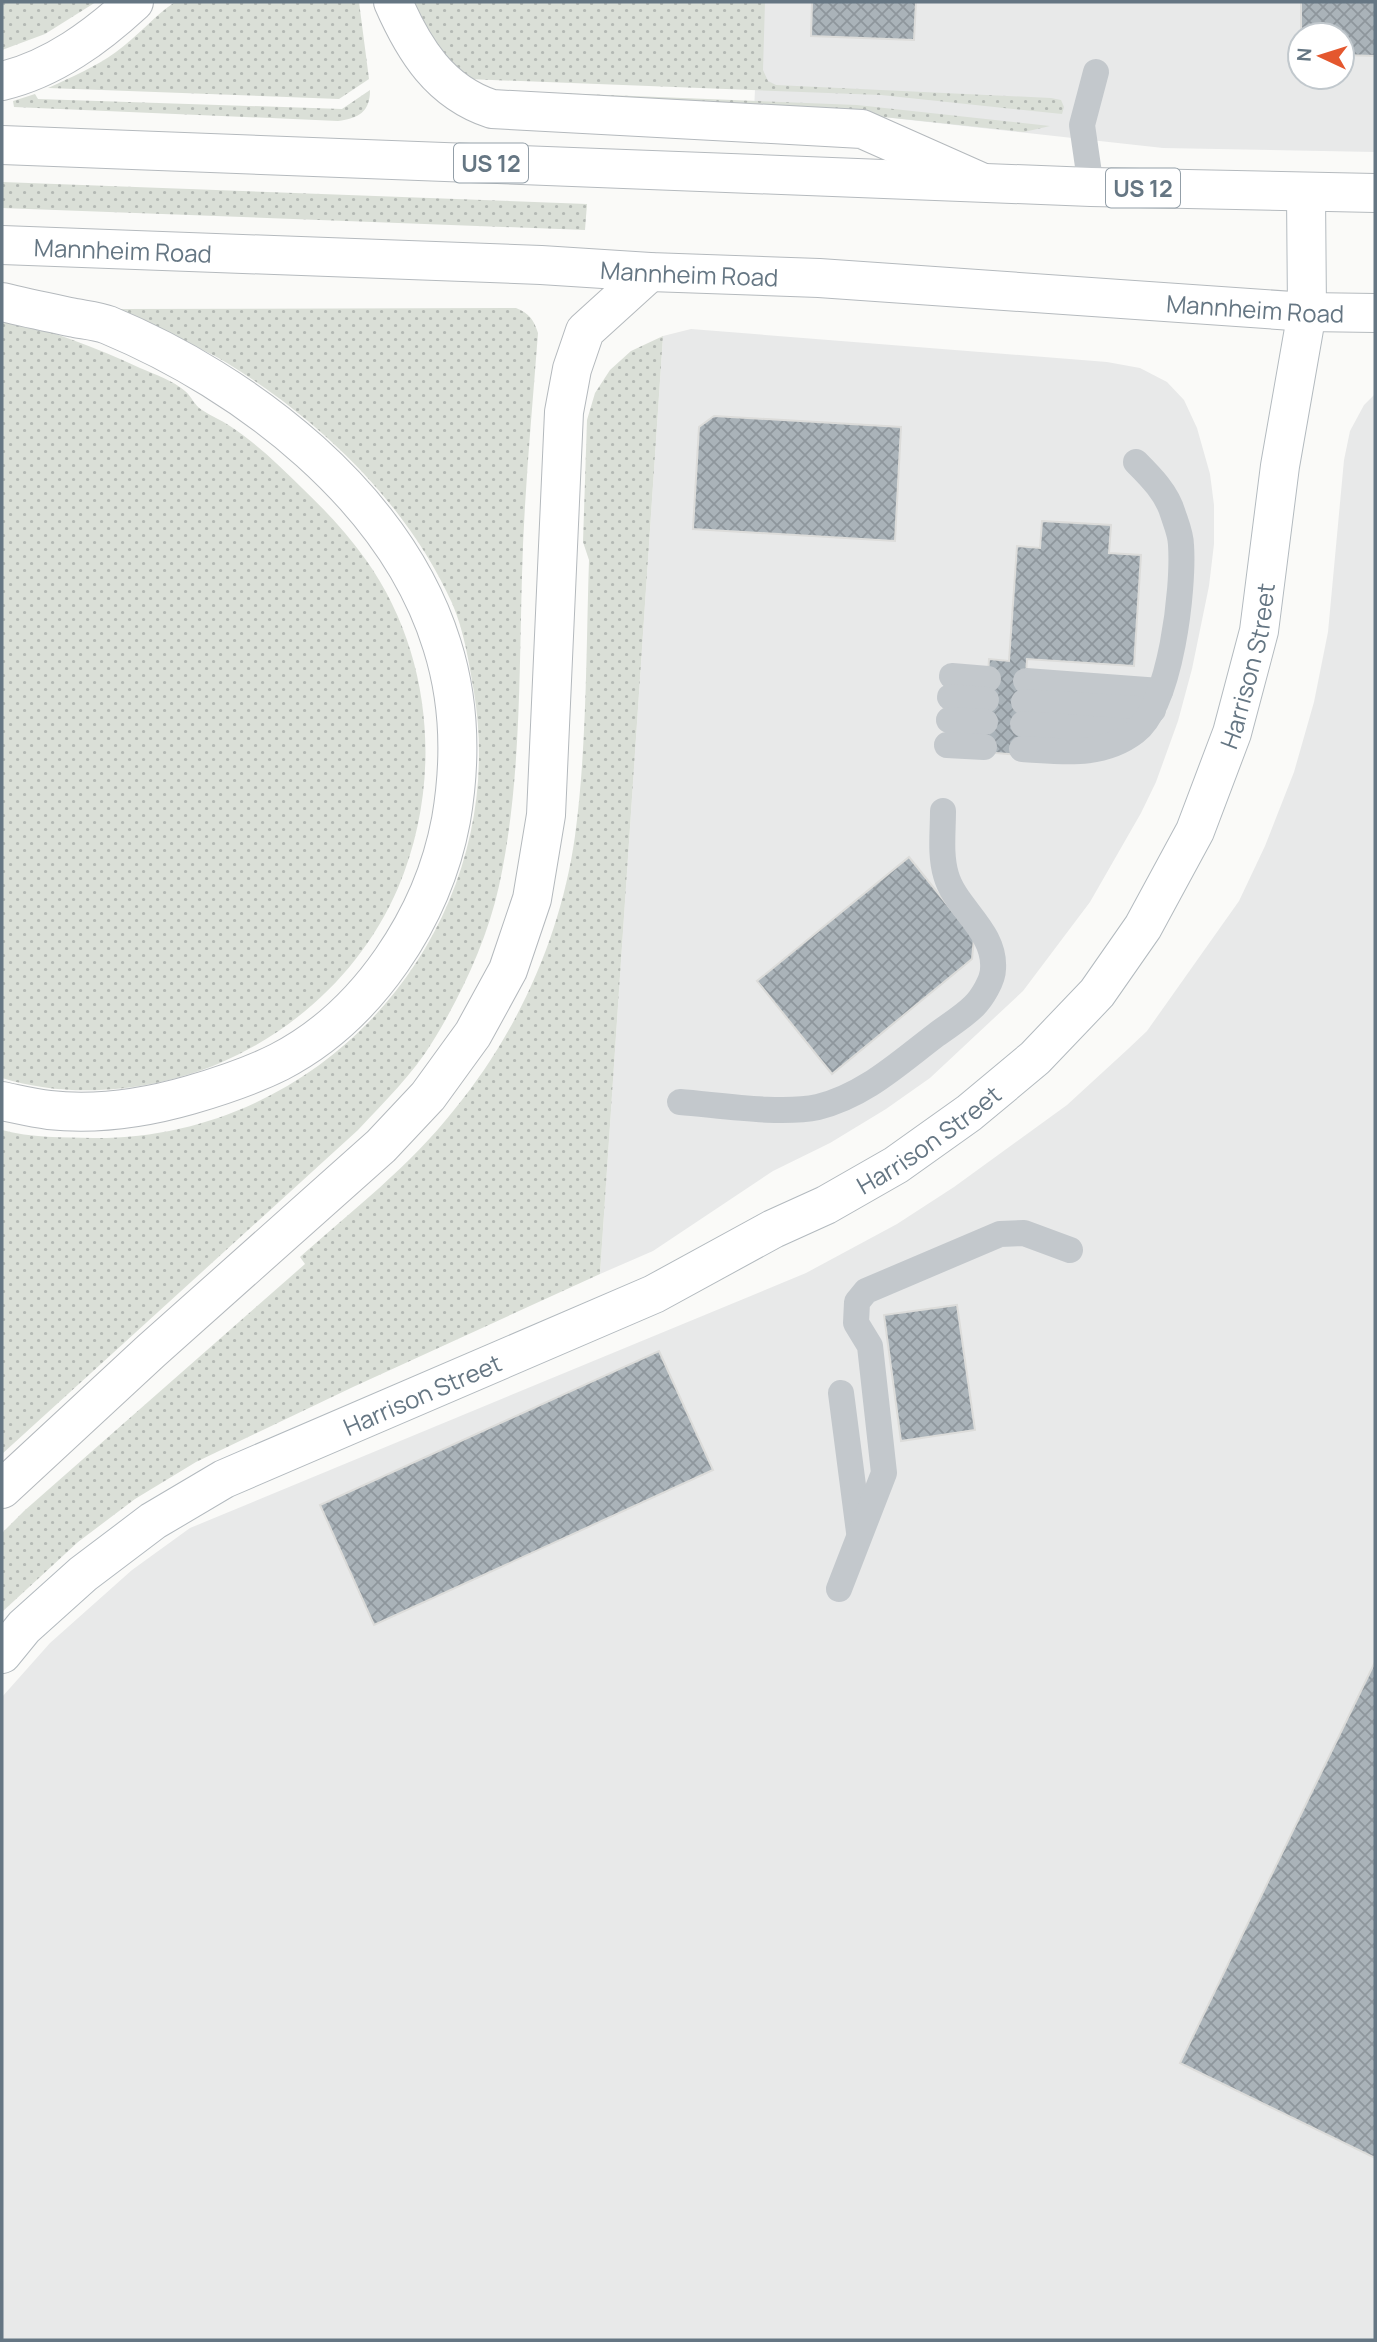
<svg xmlns="http://www.w3.org/2000/svg" width="1377" height="2342" font-family="Manrope,sans-serif">
<defs>
<pattern id="grass-dots" width="8" height="8" patternUnits="userSpaceOnUse" patternTransform="scale(1.75)"><rect width="8" height="8" fill="#dadfd7"/><path d="M2 2h.1M6 6h.1" fill="none" stroke="#b4b9b4" stroke-width="1.8" stroke-linecap="round"/></pattern>
<pattern id="building-cross-hatch" width="8" height="8" patternUnits="userSpaceOnUse" patternTransform="scale(1.75)"><rect width="8" height="8" fill="#aab3b9"/><path d="M0 0l8 8M0 8l8-8" fill="none" stroke="#8e969c"/></pattern>
</defs>
<rect width="100%" height="100%" fill="#fafaf8"/>
<g fill="#e8e9e9" fill-rule="evenodd">
<path d="M759,2H1375V152L1163,148L865,115L754,111ZM1300,35H1342V77H1300Z"/>
<polygon points="691,329 1107,362 1140,368 1167,382 1184,400 1197,428 1210,474 1214,505 1214,544 1209,586 1192,669 1178,721 1156,782 1141,813 1090,902 1023,991 930,1078 886,1109 830,1143 773,1171 653,1251 600,1274 663,336"/>
<polygon points="1375,394 1375,2340 2,2340 2,1697 50,1643 132,1570 190,1528 806,1273 897,1224 954,1187 1067,1105 1128,1049 1147,1031 1239,901 1265,846 1294,772 1314,702 1328,632 1344,460 1350,431 1364,405"/>
</g>
<g fill="url(#grass-dots)">
<polygon points="2,2 96,2 45,34 2,50"/>
<path d="M175,2H359L369,79L339,99L48,88C72,77 95,67 116,52C137,37 154,16 175,2Z"/>
<polygon points="414,2 765,2 763,70 768,81 776,85 1051,98 1061,100 1064,107 1062,114 881,95 468,79 437,47"/>
<path d="M370,90C370,112 359,118 338,121L14,107L13,101L35,94L38,99L342,109Z"/>
<polygon points="481,90 857,105 1050,126 1024,132 865,115"/>
<polygon points="2,182 587,204 585,230 2,208"/>
<path d="M516,308C529,313 534,320 538,333C532,413 524,494 522,575C519,678 521,785 499,886C487,940 462,994 433,1041C413,1074 384,1102 358,1130L2,1454V1130C30,1138 63,1137 93,1138C329,1140 512,924 474,692C469,663 464,630 452,603C406,502 320,420 227,363C196,344 153,329 119,314L120,309Z"/>
<path d="M2,319C50,330 95,347 140,368C154,374 174,381 185,391C192,397 194,405 202,410C211,416 221,420 230,426C256,443 280,466 302,488C325,510 347,533 366,560C433,654 443,782 398,888C364,967 299,1029 220,1063C153,1091 73,1100 2,1078Z"/>
<path d="M663,336L600,1274L353,1387L196,1462L135,1499L78,1542L2,1612V1533L24,1511L305,1264L300,1257C353,1210 410,1166 454,1110C518,1032 561,936 575,836C587,747 586,651 589,560L583,542L587,420L595,393L610,370L631,351Z"/>
</g>
<g fill="url(#building-cross-hatch)" stroke="#dcdcda" stroke-width="2">
<polygon points="812,2 916,2 914,40 811,36"/>
<polygon points="1301,2 1375,2 1375,56 1342,55 1342,35 1301,35"/>
<polygon points="714,416 901,427 895,541 693,529 699,427"/>
<polygon points="1042,521 1111,525 1109,553 1141,555 1134,666 1027,659 1021,755 983,752 989,659 1009,661 1017,546 1040,548"/>
<polygon points="909,857 974,938 972,959 832,1074 757,981"/>
<polygon points="957,1305 975,1430 901,1441 884,1315"/>
<polygon points="659,1351 713,1470 374,1625 320,1505"/>
<polygon points="1375,1662 1375,2158 1180,2063"/>
</g>
<g fill="none" stroke-linecap="round" stroke-linejoin="round">
<g stroke="#b3babf" stroke-width="40">
<g id="secondary">
<path id="s1" d="M2,1654L24,1627L83,1574L153,1521L224,1479L654,1294L773,1229L826,1205L896,1165L969,1113L1035,1058L1097,993L1143,927L1195,831L1232,733L1259,631L1280,466L1307,312L1306,193"/>
</g>
</g>
<g stroke="#b5babe" stroke-width="40">
<g id="primary">
<polyline points="2,145 1091,187 1375,193"/>
<path id="s2" d="M2,245L541,265L650,272L819,278L1307,312L1375,313"/>
</g>
</g>
<g stroke="#b4b9bd" stroke-width="40">
<g id="highway">
<path d="M393,2C414,50 440,92 492,109L862,129L979,181"/>
<path d="M2,81C53,69 97,36 134,2"/>
<path d="M2,302C26,308 51,313 75,318C86,320 98,321 108,325C247,383 396,497 442,645C460,702 461,762 451,820C433,917 368,1016 279,1062C251,1076 221,1086 190,1095C145,1108 95,1115 49,1110C33,1108 17,1104 2,1101"/>
<polyline points="2,1489 151,1351 381,1146 428,1096 473,1034 508,970 532,899 546,815 564,412 572,369 585,331 650,272"/>
</g>
</g>
<g stroke="#c3c8cc" stroke-width="26">
<polyline points="1091,187 1082,125 1096,72"/>
<polyline points="952,676 988,679"/>
<polyline points="1026,681 1160,691"/>
<polyline points="950,697 986,700"/>
<polyline points="1024,702 1153,710"/>
<polyline points="949,720 985,722"/>
<polyline points="1023,724 1134,732"/>
<polyline points="947,745 984,747"/>
<path d="M1022,749C1061,751 1101,758 1135,732C1171,705 1184,588 1181,545C1181,535 1176,523 1173,514C1167,493 1151,477 1136,462"/>
<path d="M680,1102C719,1105 781,1115 818,1107C864,1096 899,1063 936,1035C948,1026 963,1017 974,1006C982,998 993,980 993,969C996,931 955,908 946,875C940,855 943,832 943,811"/>
<polyline points="841,1393 859,1532"/>
<polyline points="839,1589 884,1473 870,1346 856,1323 857,1302 866,1291 1000,1234 1024,1233 1070,1250"/>
</g>
<use href="#secondary" stroke="#fff" stroke-width="38"/>
<use href="#primary" stroke="#fff" stroke-width="38"/>
<use href="#highway" stroke="#fff" stroke-width="38"/>
</g>
<g text-anchor="middle" dominant-baseline="central" stroke-width="7" stroke-linejoin="round" paint-order="stroke">
<g fill="#fff" stroke="#939fa8" stroke-width="2">
<rect x="454" y="143.5" width="74" height="39" rx="5"/>
<rect x="1106" y="168.5" width="74" height="39" rx="5"/>
</g>
<g font-size="23" font-weight="bold" fill="#657683">
<text x="491" y="163">US 12</text>
<text x="1143" y="188">US 12</text>
</g>
<g font-size="24" fill="#657683" stroke="#fff">
<text stroke="none"><textPath href="#s2" startOffset="121">Mannheim Road</textPath></text>
<text stroke="none"><textPath href="#s2" startOffset="688">Mannheim Road</textPath></text>
<text stroke="none"><textPath href="#s2" startOffset="1255">Mannheim Road</textPath></text>
<text stroke="none"><textPath href="#s1" startOffset="1656">Harrison Street</textPath></text>
<text stroke="none"><textPath href="#s1" startOffset="1068">Harrison Street</textPath></text>
<text stroke="none"><textPath href="#s1" startOffset="500">Harrison Street</textPath></text>
</g>
</g>
<rect width="1377" height="2342" fill="none" stroke="#657683" stroke-width="7"/>
<g transform="translate(1321 56) rotate(274)"><circle r="33" fill="#ffffff" stroke="#c1c8cd" stroke-width="2"/>
<path d="M0-5L12 26L0 18L-12 26Z" fill="#e4572e"/>
<text y="-10" font-size="19" font-weight="bold" text-anchor="middle" fill="#657683">N</text>
</g>
</svg>
